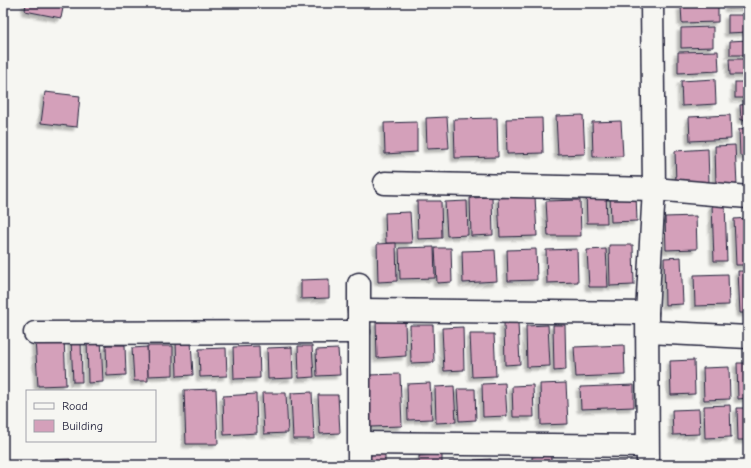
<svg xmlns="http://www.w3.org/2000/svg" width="751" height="468" font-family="'Comic Neue',sans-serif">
<defs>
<filter id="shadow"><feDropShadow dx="-3.5" dy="3.5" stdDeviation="1" flood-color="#0004"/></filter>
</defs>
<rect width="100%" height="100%" fill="#f6f6f2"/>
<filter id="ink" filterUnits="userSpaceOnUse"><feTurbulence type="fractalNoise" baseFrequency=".025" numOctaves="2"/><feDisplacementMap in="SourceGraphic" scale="8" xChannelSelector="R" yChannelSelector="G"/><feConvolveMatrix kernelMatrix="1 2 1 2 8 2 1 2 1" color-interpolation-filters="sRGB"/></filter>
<g filter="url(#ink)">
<g fill="#d4a0ba" stroke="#22223b" filter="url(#shadow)">
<polygon points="26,3 64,3 61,18 25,11"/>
<polygon points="728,3 748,3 748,7 728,8"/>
<polygon points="718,5 718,22 682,23 681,7"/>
<polygon points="728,15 748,15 748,32 728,33"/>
<polygon points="713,27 713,47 681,48 681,28"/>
<polygon points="748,40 748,55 730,55 730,41"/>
<polygon points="718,51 719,71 678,73 678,52"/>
<polygon points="729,59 748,59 748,75 730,75"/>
<polygon points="715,79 716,104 682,106 681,81"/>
<rect x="735" y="82" width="13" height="16"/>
<polygon points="45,92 80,96 77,127 41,123"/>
<polygon points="748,104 748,119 741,120 740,105"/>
<polygon points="583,115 585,154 558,155 556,116"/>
<polygon points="730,115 731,139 690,141 689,117"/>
<polygon points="447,117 449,148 427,149 426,118"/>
<polygon points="497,118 498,157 455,158 454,119"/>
<polygon points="542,118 543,153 507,154 506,119"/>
<polygon points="621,121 623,156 593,157 592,122"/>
<polygon points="417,122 417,152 385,154 384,123"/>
<polygon points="748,128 748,156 740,156 739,129"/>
<polygon points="735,145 737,185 716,185 715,146"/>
<polygon points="708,149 709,182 676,183 675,151"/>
<polygon points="586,191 606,191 607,223 587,223"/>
<polygon points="636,194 637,221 611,222 610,195"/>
<polygon points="535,196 537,236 500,237 498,198"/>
<polygon points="492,197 493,235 471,236 470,198"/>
<polygon points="580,200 581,236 548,236 546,201"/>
<polygon points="417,201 441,201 442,238 418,239"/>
<polygon points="467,201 468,235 447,236 445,202"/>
<polygon points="725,203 727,261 714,261 712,204"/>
<polygon points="410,212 412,243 386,243 385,213"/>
<polygon points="696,216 697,249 666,250 665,217"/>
<polygon points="748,218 748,265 736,265 734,219"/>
<polygon points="396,243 397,281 378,282 377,244"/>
<polygon points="609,245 633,245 634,285 610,286"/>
<polygon points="434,247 435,278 400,279 399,248"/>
<polygon points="435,248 451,248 452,282 437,283"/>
<polygon points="536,249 537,280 508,281 507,250"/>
<polygon points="577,249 578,282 547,283 546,250"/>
<polygon points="606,249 608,287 589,287 587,250"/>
<polygon points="495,250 497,281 463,283 462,251"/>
<polygon points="681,257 683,304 665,305 664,258"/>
<polygon points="738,271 748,271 748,313 740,313"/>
<polygon points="728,274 729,305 695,306 694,275"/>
<polygon points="329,279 329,298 301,299 301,280"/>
<polygon points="405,321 406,356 377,358 376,322"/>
<polygon points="504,323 518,323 520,364 505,365"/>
<polygon points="410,325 433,325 434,362 411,363"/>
<polygon points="548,325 550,366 527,367 526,326"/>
<polygon points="553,325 565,325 566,370 554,371"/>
<polygon points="463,327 464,370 444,371 442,328"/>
<polygon points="470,334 494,334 496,376 472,377"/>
<polygon points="64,338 66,385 38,386 35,339"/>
<polygon points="87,338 101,338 103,382 88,383"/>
<polygon points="71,340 81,340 82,382 73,382"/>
<polygon points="191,341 193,375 177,376 176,342"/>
<polygon points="106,345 125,345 126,375 107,376"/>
<polygon points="624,345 625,375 576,377 574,347"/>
<polygon points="147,346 173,346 173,375 148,376"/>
<polygon points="259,346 260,378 234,379 233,347"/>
<polygon points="298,346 312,346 314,377 299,378"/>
<polygon points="147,347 148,381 134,381 132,348"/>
<polygon points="292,347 293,378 268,379 267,348"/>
<polygon points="226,348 227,376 200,377 199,349"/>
<polygon points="338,349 340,375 317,376 316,350"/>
<polygon points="694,360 695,394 671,395 670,361"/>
<polygon points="737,363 748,363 748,398 738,399"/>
<polygon points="729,367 730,399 704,400 703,368"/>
<polygon points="400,374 402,426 370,427 368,375"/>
<polygon points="430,383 432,419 408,420 407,384"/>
<polygon points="505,383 507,416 483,417 482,384"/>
<polygon points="566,383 568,424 541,425 540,384"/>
<polygon points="533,385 534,417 513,417 512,386"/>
<polygon points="634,385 634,407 581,409 580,387"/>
<polygon points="454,386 456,422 436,423 435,387"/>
<polygon points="216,389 218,444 186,444 184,390"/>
<polygon points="457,389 475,389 476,420 459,421"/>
<polygon points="312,392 314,439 293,439 291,393"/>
<polygon points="262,393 286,393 288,433 264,434"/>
<polygon points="256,394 257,433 224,435 223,396"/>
<polygon points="318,395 338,395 340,433 320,434"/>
<polygon points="730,405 731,437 705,438 704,406"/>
<polygon points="737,408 748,408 748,440 738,440"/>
<polygon points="699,409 700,434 673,435 672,410"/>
<polygon points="385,452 385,465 370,465 370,453"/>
<polygon points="442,455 442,465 419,465 419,456"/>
<polygon points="551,455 551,465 532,465 532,457"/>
<polygon points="70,459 71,465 40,465 40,460"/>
<polygon points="491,459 491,465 475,465 474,460"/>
<polygon points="467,461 467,465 449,465 449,462"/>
<polygon points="526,461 527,465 498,465 498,462"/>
<polygon points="625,462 625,465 592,465 592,463"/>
<polygon points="562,463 586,463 587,465 562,465"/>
</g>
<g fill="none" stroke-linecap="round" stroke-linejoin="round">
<g stroke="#22223b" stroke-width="25">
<g id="minor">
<polyline points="385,183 654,189 748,197"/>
<polyline points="359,284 359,465"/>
<polyline points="359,310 647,313"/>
<polyline points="648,332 748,337"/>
<polyline points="35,333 359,332"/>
<polyline points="360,443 647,446"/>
<polyline points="648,465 647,313 654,189 652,3"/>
</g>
</g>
<use href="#minor" stroke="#f6f6f2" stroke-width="22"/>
</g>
</g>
<rect width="751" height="468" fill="none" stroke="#f6f6f2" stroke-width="16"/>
<rect x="8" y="8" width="735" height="452" fill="none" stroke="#22223b" stroke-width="1.5" filter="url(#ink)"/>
<rect x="26" y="390" width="130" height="52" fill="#f6f6f2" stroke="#a1a1a9"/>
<rect x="34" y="403" width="20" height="6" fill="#f6f6f2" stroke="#a1a1a9"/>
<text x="62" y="410" font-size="12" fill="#22223b">Road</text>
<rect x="34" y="420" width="20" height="12" fill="#d4a0ba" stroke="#a1a1a9"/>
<text x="62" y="430" font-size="12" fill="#22223b">Building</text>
</svg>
